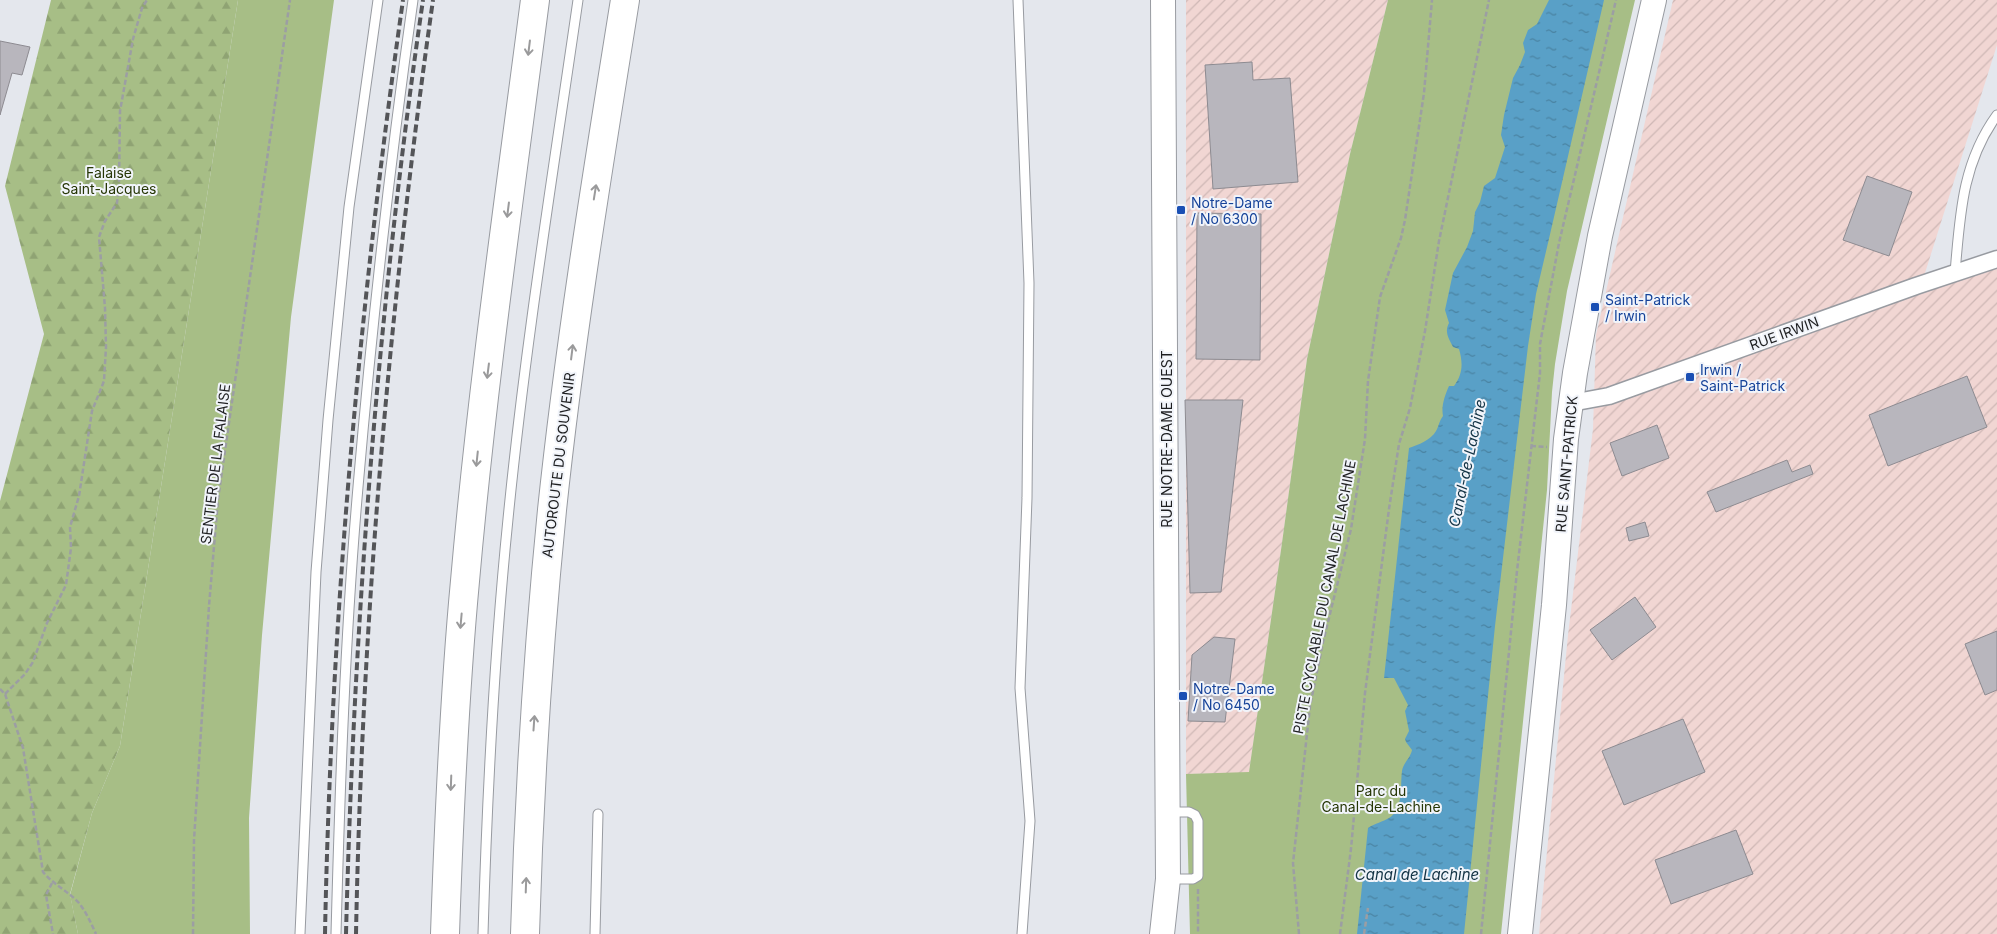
<svg xmlns="http://www.w3.org/2000/svg" width="1997" height="934" font-family="Inter,sans-serif">
<defs>
<pattern id="industrial-furrows" width="10" height="10" patternUnits="userSpaceOnUse" patternTransform="scale(1.25)"><rect width="10" height="10" fill="#f1d6d3"/><path d="M-1 1l2-2M0 10L10 0M9 11l2-2" fill="none" stroke="#ceb7b5"/></pattern>
<pattern id="forest-firs" width="22" height="20" patternUnits="userSpaceOnUse" patternTransform="scale(1.25)"><rect width="22" height="20" fill="#a7be86"/><path d="M5 1l3.5 6h-7zM16 11l3.5 6h-7z" fill="#8fa373"/></pattern>
<pattern id="water-ripples" width="26" height="14" patternUnits="userSpaceOnUse" patternTransform="scale(1.25)"><rect width="26" height="14" fill="#59a0c7"/><path d="M2 4q2-2 4 0t4 0M15 11q2-2 4 0t4 0" fill="none" stroke="#4982a1"/></pattern>
</defs>
<rect width="100%" height="100%" fill="#e4e7ed"/>
<g fill="url(#industrial-furrows)">
<polygon points="1186,0 1388,0 1350,154 1307,359 1282,543 1249,773 1186,774"/>
<polygon points="1673,0 1997,0 1997,45 1925,273 1917,285 1997,259 1997,934 1539,934 1568,635 1593,429 1596,335"/>
</g>
<g fill="#a7be86">
<polygon points="238,0 334,0 291,317 262,635 249,818 250,934 78,934 70,895 92,813 120,746"/>
<polygon points="1388,0 1635,0 1567,291 1555,364 1552,392 1547,490 1501,934 1190,934 1186,774 1249,772 1282,543 1307,359 1350,154"/>
</g>
<polygon fill="url(#forest-firs)" points="51,0 238,0 120,746 92,813 70,894 78,934 0,934 0,501 44,334 5,186"/>
<path fill="url(#water-ripples)" d="M1549,0H1604L1548,243L1536,294L1528,346L1495,626L1464,934H1357L1368,828C1375,823 1383,822 1389,818C1404,809 1400,785 1402,771C1403,763 1410,759 1412,750L1406,742L1405,739L1409,731L1405,711L1408,705L1394,678H1384L1409,448C1418,445 1431,440 1436,431C1439,426 1439,421 1443,416C1441,406 1445,395 1449,386H1454C1463,374 1463,363 1459,349L1453,347C1449,339 1444,332 1449,323L1445,310L1453,273L1467,247L1473,231L1475,212L1480,202L1484,186L1495,178L1505,147L1501,135L1504,115L1513,78L1520,65L1525,52L1523,43L1528,30L1537,24Z"/>
<g fill="#b8b6bd" stroke="#8d8b91">
<polygon points="0,41 30,47 22,75 12,73 0,115"/>
<polygon points="1252,62 1253,80 1290,78 1298,182 1213,189 1205,65"/>
<polygon points="1867,176 1912,192 1889,256 1843,240"/>
<polygon points="1197,213 1261,214 1260,360 1196,359"/>
<polygon points="1967,376 1987,427 1888,466 1869,415"/>
<polygon points="1185,400 1243,400 1221,592 1190,593"/>
<polygon points="1657,425 1669,458 1622,476 1610,443"/>
<polygon points="1787,460 1792,472 1810,465 1813,474 1716,512 1707,492"/>
<polygon points="1645,522 1649,536 1629,541 1626,528"/>
<polygon points="1635,597 1656,627 1612,660 1590,630"/>
<polygon points="1997,631 1997,690 1985,695 1965,644"/>
<polygon points="1214,637 1235,639 1225,722 1188,721 1192,655"/>
<polygon points="1683,719 1705,772 1624,805 1602,751"/>
<polygon points="1736,830 1753,874 1671,904 1655,860"/>
</g>
<g fill="none" stroke-linecap="round" stroke-linejoin="round">
<g stroke="#989ba1" stroke-width="11">
<g id="service">
<polyline points="1018,0 1029,283 1027,498 1020,688 1030,821 1022,934"/>
<path d="M1955,273C1960,215 1962,163 1997,115"/>
<polyline points="1168,879 1193,879 1198,876 1198,821 1195,815 1189,812 1169,812"/>
<polyline points="300,934 316,572 328,420 349,207 378,0"/>
<path d="M336,934C340,785 345,636 358,487C372,324 390,162 413,0"/>
<path d="M483,934C487,796 494,657 508,519C525,346 553,173 578,0"/>
<polyline points="595,934 598,814"/>
</g>
</g>
<g stroke="#989ba1" stroke-width="19">
<polyline id="minor" points="1571,403 1609,396 1916,286 1997,259"/>
</g>
<g stroke="#989ba1" stroke-width="26">
<g id="secondary">
<polyline points="1162,934 1168,879 1163,0"/>
<polyline points="1520,934 1554,605 1566,439 1575,373 1600,236 1654,0"/>
</g>
</g>
<g stroke="#989ba1" stroke-width="30">
<g id="motorway">
<path d="M445,934C449,816 454,698 465,581C482,387 510,193 535,0"/>
<path d="M525,934C529,792 538,651 552,510C570,339 598,169 625,0"/>
</g>
</g>
<g stroke="#9c9ea3" stroke-width="2.5" stroke-dasharray="5 2.5" stroke-linecap="butt">
<polyline points="1531,446 1547,447"/>
<path d="M0,689L5,694L23,748L43,872C54,885 68,891 79,903C86,912 91,923 96,934"/>
<polyline points="5,694 25,674 33,662 47,623 66,585 71,548 70,527 79,496 92,411 104,381 106,347 105,308 99,237 105,221 117,203 119,186 120,111 133,39 142,8 147,0"/>
<polyline points="52,883 46,895 53,934"/>
<polyline points="1198,889 1198,934"/>
<polyline points="193,934 194,840 209,606 218,499 290,0"/>
<polyline points="1299,934 1293,863 1310,706 1323,642 1351,529 1365,439 1368,381 1380,297 1401,238 1405,220 1424,93 1432,0"/>
<polyline points="1340,934 1351,849 1365,693 1389,509 1399,444 1410,408 1425,331 1439,241 1489,0"/>
<polyline points="1364,934 1368,908"/>
<polyline points="1481,934 1517,571 1540,373 1540,344 1559,243 1616,0"/>
</g>
<use href="#service" stroke="#fff" stroke-width="9"/>
<use href="#minor" stroke="#fff" stroke-width="16"/>
<use href="#secondary" stroke="#fff" stroke-width="24"/>
<use href="#motorway" stroke="#fff" stroke-width="28"/>
<g stroke="#545558" stroke-width="4" stroke-dasharray="8 4" stroke-linecap="butt">
<path d="M325,934C331,622 359,309 403,0"/>
<path d="M346,934C354,622 378,309 423,0"/>
<path d="M356,934C362,622 389,309 433,0"/>
</g>
</g>
<defs><path id="oneway-shaft" d="M-6 0H5M1.5-3L5.5 0L1.5 3" fill="none" stroke-width="1.6" stroke-linecap="round" stroke-linejoin="round" transform="scale(1.25)"/></defs>
<g stroke="#9a9a9b">
<use href="#oneway-shaft" transform="translate(529 48) rotate(97)"/>
<use href="#oneway-shaft" transform="translate(595 192) rotate(-81)"/>
<use href="#oneway-shaft" transform="translate(508 210) rotate(97)"/>
<use href="#oneway-shaft" transform="translate(572 352) rotate(-83)"/>
<use href="#oneway-shaft" transform="translate(488 371) rotate(97)"/>
<use href="#oneway-shaft" transform="translate(477 459) rotate(96)"/>
<use href="#oneway-shaft" transform="translate(461 621) rotate(95)"/>
<use href="#oneway-shaft" transform="translate(534 723) rotate(-86)"/>
<use href="#oneway-shaft" transform="translate(451 783) rotate(92)"/>
<use href="#oneway-shaft" transform="translate(526 885) rotate(-88)"/>
</g>
<g fill="#1a4fb4" stroke="#f1f4fa" stroke-width="2">
<rect x="1176" y="205" width="10" height="10" rx="2.5"/>
<rect x="1590" y="302" width="10" height="10" rx="2.5"/>
<rect x="1685" y="372" width="10" height="10" rx="2.5"/>
<rect x="1178" y="691" width="10" height="10" rx="2.5"/>
</g>
<g text-anchor="middle" dominant-baseline="central" stroke-width="4" stroke-linejoin="round" paint-order="stroke">
<g font-size="14" fill="#263605" stroke="#f1f4fa">
<text x="109" y="172">Falaise<tspan x="109" dy="16">Saint-Jacques</tspan></text>
<text x="1381" y="790">Parc du<tspan x="1381" dy="16">Canal-de-Lachine</tspan></text>
</g>
<g font-size="14" fill="#164399" stroke="#f1f4fa" text-anchor="start">
<text x="1191" y="202">Notre-Dame<tspan x="1191" dy="16">/ No 6300</tspan></text>
<text x="1605" y="299">Saint-Patrick<tspan x="1605" dy="16">/ Irwin</tspan></text>
<text x="1700" y="369">Irwin /<tspan x="1700" dy="16">Saint-Patrick</tspan></text>
<text x="1193" y="688">Notre-Dame<tspan x="1193" dy="16">/ No 6450</tspan></text>
</g>
<g font-size="14" fill="#1e1f21" stroke="#f1f4fa">
<text transform="translate(1784 333) rotate(-20)">RUE IRWIN</text>
<text transform="translate(1166 439) rotate(-90)">RUE NOTRE-DAME OUEST</text>
<text transform="translate(215 464) rotate(-83)">SENTIER DE LA FALAISE</text>
<text transform="translate(1566 464) rotate(-85)">RUE SAINT-PATRICK</text>
<text transform="translate(558 465) rotate(-83)">AUTOROUTE DU SOUVENIR</text>
<text transform="translate(1324 597) rotate(-79)">PISTE CYCLABLE DU CANAL DE LACHINE</text>
</g>
<g font-size="15" font-style="italic" fill="#133345" stroke="#f1f4fa">
<text transform="translate(1467 463) rotate(-78)">Canal-de-Lachine</text>
<text x="1417" y="874">Canal de Lachine</text>
</g>
</g>
</svg>
